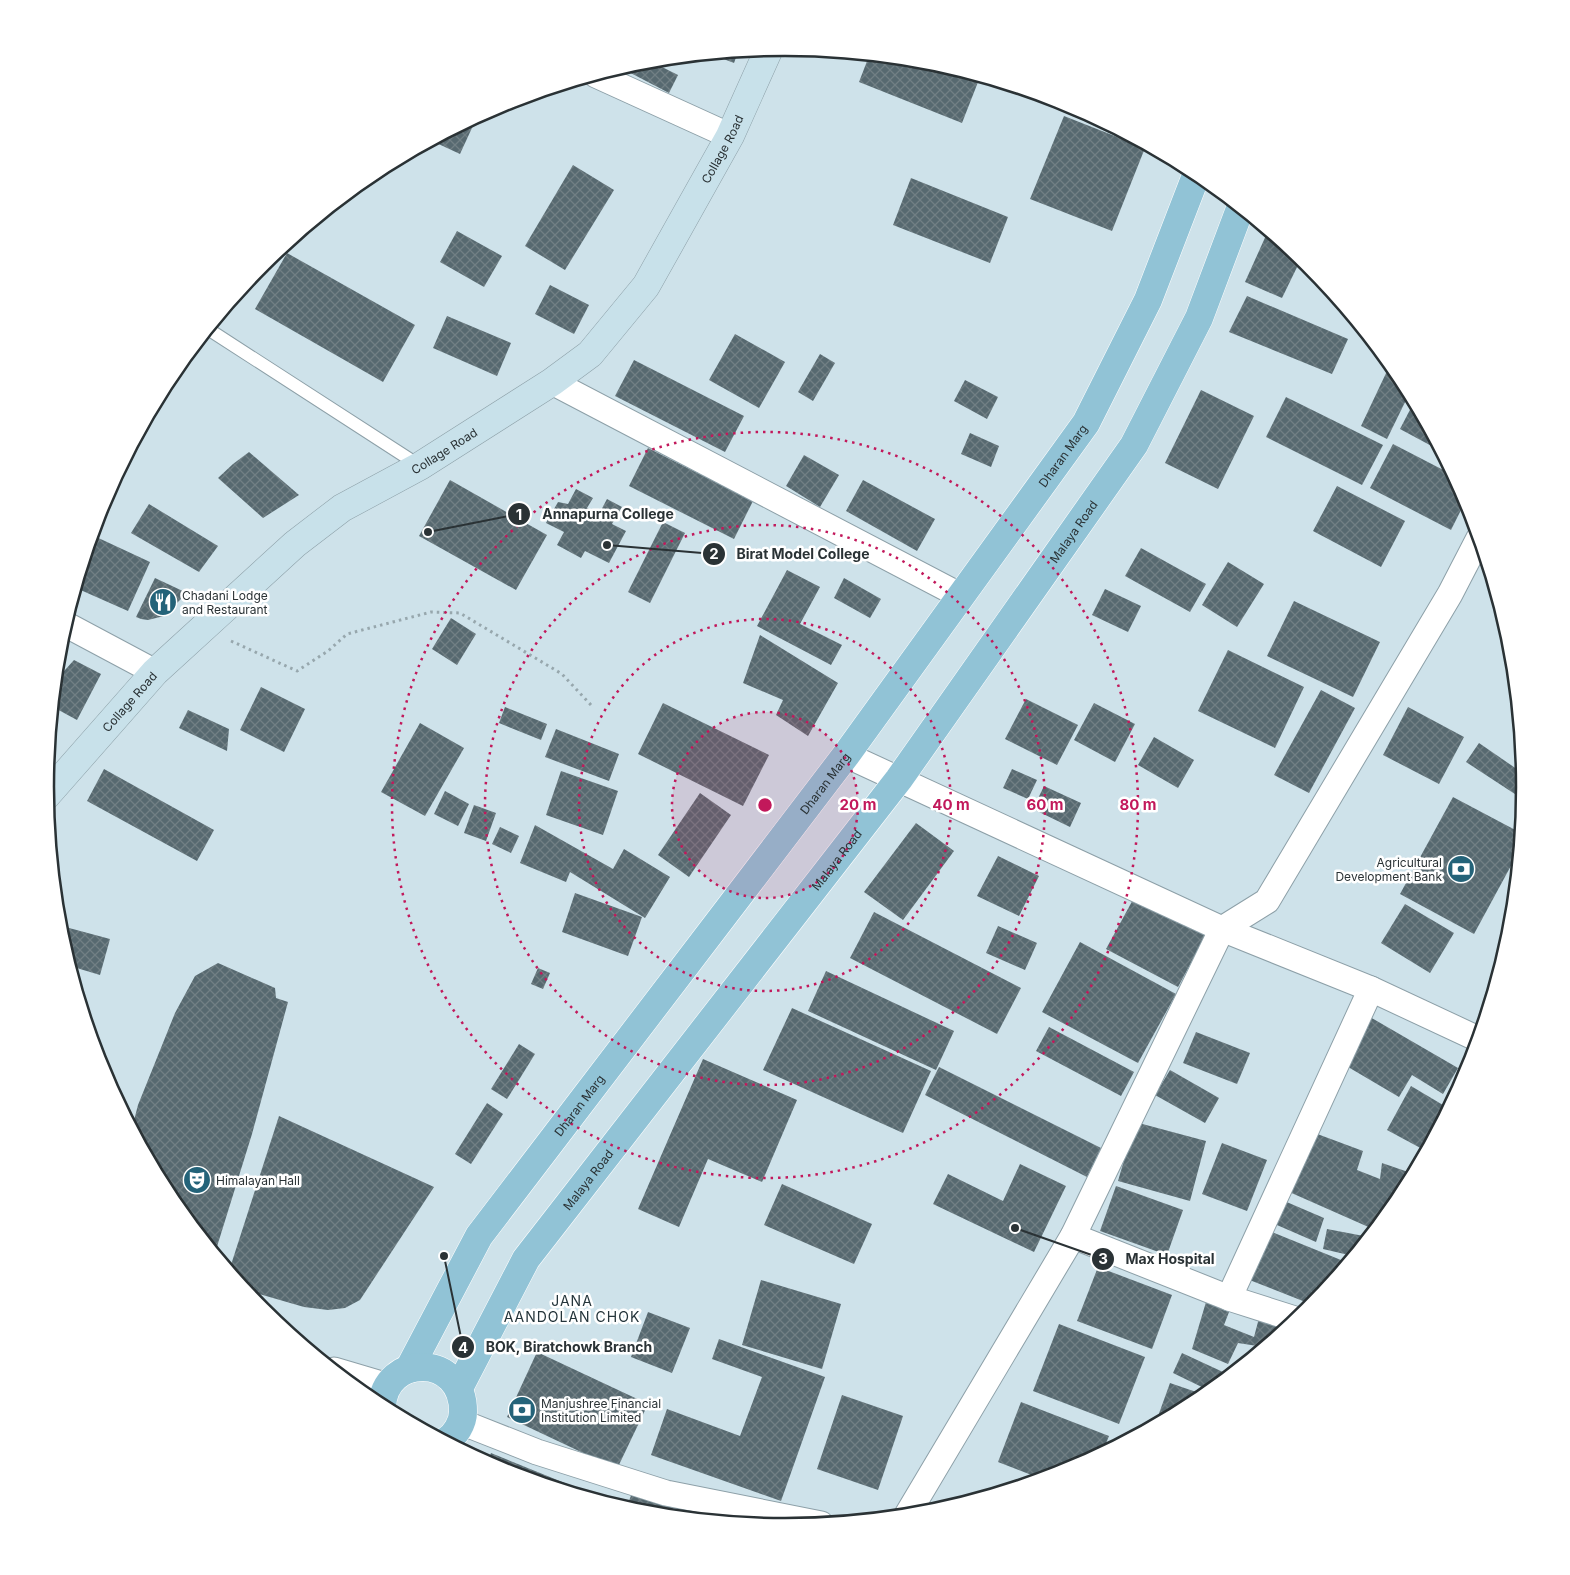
<svg xmlns="http://www.w3.org/2000/svg" width="1570" height="1575" font-family="Inter,sans-serif">
<defs>
<pattern id="building-cross-hatch" width="8" height="8" patternUnits="userSpaceOnUse" patternTransform="scale(1.25)"><rect width="8" height="8" fill="#576970"/><path d="M0 0l8 8M0 8l8-8" fill="none" stroke="#717f84"/></pattern>
</defs>
<rect width="100%" height="100%" fill="#cee2ea"/>
<g fill="url(#building-cross-hatch)">
<polygon points="738,52 734,63 713,55"/>
<polygon points="869,56 930,62 980,77 962,123 859,82"/>
<polygon points="650,61 678,75 669,93 621,68 641,62"/>
<polygon points="1033,93 1050,98 1049,102 1032,94"/>
<polygon points="1064,116 1145,148 1112,231 1030,199"/>
<polygon points="477,117 460,154 432,141"/>
<polygon points="573,165 614,190 565,270 525,246"/>
<polygon points="911,178 1008,217 990,263 893,225"/>
<polygon points="457,231 502,256 484,287 440,262"/>
<polygon points="1268,231 1301,259 1282,298 1245,282"/>
<polygon points="287,253 415,325 383,382 255,309"/>
<polygon points="550,285 589,305 574,334 535,314"/>
<polygon points="1247,296 1348,339 1332,374 1229,332"/>
<polygon points="447,316 511,343 497,376 433,348"/>
<polygon points="735,334 785,362 759,408 709,380"/>
<polygon points="820,354 835,363 813,401 798,392"/>
<polygon points="634,360 744,416 725,452 615,396"/>
<polygon points="1388,369 1398,373 1409,394 1387,439 1361,426"/>
<polygon points="965,380 998,397 987,419 954,401"/>
<polygon points="1201,390 1254,416 1218,489 1165,463"/>
<polygon points="1286,397 1383,445 1362,485 1266,437"/>
<polygon points="1414,402 1439,450 1400,429"/>
<polygon points="970,433 999,446 991,467 961,454"/>
<polygon points="1393,444 1453,475 1466,500 1451,530 1370,488"/>
<polygon points="648,448 753,501 734,539 629,486"/>
<polygon points="249,452 299,495 263,518 218,478 233,464"/>
<polygon points="804,455 839,475 820,507 786,486"/>
<polygon points="450,480 547,535 516,590 419,536"/>
<polygon points="863,480 935,519 917,551 846,511"/>
<polygon points="1337,486 1405,521 1381,567 1313,531"/>
<polygon points="576,489 593,498 587,508 599,514 607,499 622,507 612,524 626,531 609,563 585,551 581,558 557,545 564,532 546,523 558,502 568,504"/>
<polygon points="149,504 218,546 199,572 131,533"/>
<polygon points="663,522 685,533 650,603 628,592"/>
<polygon points="92,535 150,562 128,611 76,588"/>
<polygon points="1141,548 1206,584 1190,612 1125,576"/>
<polygon points="1228,562 1264,584 1237,627 1202,605"/>
<polygon points="787,570 820,587 800,624 842,645 831,665 757,626"/>
<polygon points="155,578 187,593 164,616 148,620 141,619 136,617"/>
<polygon points="844,578 881,599 870,618 834,598"/>
<polygon points="1105,589 1141,606 1128,632 1092,615"/>
<polygon points="1294,601 1380,642 1353,697 1267,656"/>
<polygon points="451,618 476,634 457,665 432,649"/>
<polygon points="760,635 838,683 808,736 776,715 783,700 743,683"/>
<polygon points="1228,650 1304,687 1275,748 1198,711"/>
<polygon points="74,660 101,674 77,720 53,707 56,680"/>
<polygon points="261,687 305,709 284,752 240,730"/>
<polygon points="1321,690 1355,708 1309,793 1274,775"/>
<polygon points="1026,699 1078,725 1057,765 1005,739"/>
<polygon points="663,703 769,755 743,806 638,754"/>
<polygon points="1094,703 1135,724 1115,762 1074,740"/>
<polygon points="505,707 547,724 541,740 499,723"/>
<polygon points="1408,707 1464,737 1439,784 1383,755"/>
<polygon points="188,710 229,729 227,751 179,728"/>
<polygon points="420,723 464,748 425,816 381,792"/>
<polygon points="556,729 619,754 609,781 545,757"/>
<polygon points="1154,737 1194,760 1178,788 1138,765"/>
<polygon points="1479,743 1524,774 1525,788 1524,800 1466,762"/>
<polygon points="104,769 214,830 197,861 87,801"/>
<polygon points="1012,769 1037,780 1028,799 1003,788"/>
<polygon points="561,771 618,791 603,835 546,815"/>
<polygon points="1044,786 1081,803 1070,827 1033,809"/>
<polygon points="445,791 469,804 458,826 434,814"/>
<polygon points="700,793 731,815 689,877 658,855"/>
<polygon points="1453,797 1521,833 1519,851 1474,934 1400,894"/>
<polygon points="474,805 496,813 486,841 464,833"/>
<polygon points="916,823 954,851 903,920 864,892"/>
<polygon points="535,825 613,869 624,849 670,877 645,918 570,872 566,882 520,863"/>
<polygon points="500,827 519,836 511,853 492,844"/>
<polygon points="998,856 1039,876 1019,916 977,896"/>
<polygon points="575,893 642,917 628,956 562,932"/>
<polygon points="1135,896 1206,935 1178,987 1106,949"/>
<polygon points="1405,904 1454,933 1430,973 1381,943"/>
<polygon points="874,912 1021,988 997,1034 850,958"/>
<polygon points="58,925 110,939 100,975 70,966"/>
<polygon points="998,926 1037,943 1025,970 986,953"/>
<polygon points="1080,942 1176,994 1138,1063 1042,1012"/>
<polygon points="218,963 275,988 276,998 288,1002 252,1134 215,1253 170,1198 132,1128 138,1105 175,1013 195,976"/>
<polygon points="538,968 550,973 543,989 531,984"/>
<polygon points="826,971 954,1031 936,1070 808,1011"/>
<polygon points="792,1008 931,1071 903,1133 763,1070"/>
<polygon points="1370,1017 1458,1068 1443,1094 1412,1075 1399,1097 1343,1064"/>
<polygon points="1049,1027 1134,1072 1121,1096 1036,1051"/>
<polygon points="1196,1032 1250,1053 1237,1084 1183,1063"/>
<polygon points="519,1044 535,1054 507,1099 491,1089"/>
<polygon points="703,1059 797,1100 762,1182 708,1159 679,1227 638,1209"/>
<polygon points="939,1067 1101,1148 1087,1177 925,1095"/>
<polygon points="1170,1070 1219,1098 1205,1123 1155,1095"/>
<polygon points="1411,1086 1448,1108 1426,1151 1387,1130"/>
<polygon points="487,1103 503,1114 471,1164 455,1154"/>
<polygon points="279,1116 434,1187 360,1300 345,1308 328,1310 304,1307 245,1290 229,1271"/>
<polygon points="1135,1122 1206,1141 1190,1201 1118,1181"/>
<polygon points="1312,1132 1363,1151 1357,1170 1380,1179 1382,1163 1414,1174 1400,1199 1371,1234 1373,1229 1287,1191"/>
<polygon points="1222,1143 1267,1160 1247,1211 1202,1194"/>
<polygon points="1020,1164 1066,1186 1034,1252 933,1204 948,1174 1003,1201"/>
<polygon points="782,1184 872,1224 854,1264 764,1225"/>
<polygon points="1116,1186 1183,1210 1167,1255 1100,1231"/>
<polygon points="1282,1200 1324,1218 1316,1242 1270,1222"/>
<polygon points="1327,1229 1369,1237 1353,1256 1323,1249"/>
<polygon points="1267,1230 1341,1260 1332,1282 1313,1305 1247,1279"/>
<polygon points="1098,1267 1172,1295 1152,1349 1077,1321"/>
<polygon points="761,1280 841,1304 822,1369 742,1345"/>
<polygon points="1206,1302 1229,1312 1224,1325 1254,1337 1259,1318 1278,1327 1271,1341 1264,1347 1238,1343 1228,1364 1192,1349"/>
<polygon points="648,1312 690,1328 672,1373 631,1357"/>
<polygon points="1059,1324 1145,1357 1119,1424 1033,1391"/>
<polygon points="719,1339 825,1377 781,1501 651,1455 667,1409 740,1436 762,1377 712,1359"/>
<polygon points="537,1352 648,1404 617,1469 507,1417"/>
<polygon points="1182,1353 1223,1372 1216,1387 1210,1391 1173,1373"/>
<polygon points="1170,1383 1205,1395 1196,1403 1162,1421 1157,1419"/>
<polygon points="842,1395 903,1416 878,1490 817,1469"/>
<polygon points="1021,1402 1109,1436 1102,1453 1068,1471 1042,1479 998,1462"/>
<polygon points="491,1453 614,1503 613,1505 502,1471 487,1463"/>
<polygon points="633,1490 674,1504 670,1516 640,1513 626,1509"/>
<polygon points="686,1499 746,1514 744,1523 682,1517"/>
<polygon points="939,1505 948,1508 938,1511"/>
</g>
<g fill="none" stroke-linecap="round" stroke-linejoin="round">
<g stroke="#8da0a8" stroke-width="14">
<polyline id="lane" points="208,329 420,466"/>
</g>
<g stroke="#8da0a8" stroke-width="27">
<g id="street">
<polyline points="596,75 730,136"/>
<polyline points="552,382 961,596"/>
<polyline points="65,624 155,672"/>
<polyline points="846,755 1222,929 1371,989 1478,1039"/>
<polyline points="1073,1236 1229,1298 1298,1320"/>
<polyline points="1229,1298 1371,989"/>
<polyline points="334,1370 388,1386"/>
<polyline points="461,1422 537,1452 666,1493 821,1524"/>
<polyline points="907,1515 1073,1236 1222,929 1267,901 1450,594 1479,538"/>
</g>
</g>
<g stroke="#8da0a8" stroke-width="29">
<g id="secondary">
<path id="s1" d="M46,796L155,672L295,544L342,508L420,466L552,382L590,354L646,286L730,136L769,49"/>
</g>
</g>
<g stroke="#fff" stroke-width="29">
<g id="primary">
<path id="s2" d="M409,1369L479,1236L846,755L1086,423L1148,300L1197,173"/>
<path id="s3" d="M459,1388L526,1259L899,779L1134,445L1199,318L1240,209"/>
<path d="M382,1407C384,1353 464,1353 463,1412C463,1423 455,1436 446,1441"/>
</g>
</g>
<polyline stroke="#97a7ad" stroke-width="3" stroke-dasharray="2.5 4" stroke-linecap="butt" points="231,641 297,671 328,651 347,634 431,612 460,613 562,674 591,705"/>
<use href="#lane" stroke="#fff" stroke-width="12"/>
<use href="#street" stroke="#fff" stroke-width="25"/>
<use href="#secondary" stroke="#c8e1ea" stroke-width="28"/>
<use href="#primary" stroke="#91c3d6" stroke-width="28"/>
</g>
<circle cx="765" cy="805" r="93" fill="#c2185b" fill-opacity=".12"/>
<g fill="none" stroke="#c2185b" stroke-width="2.5" stroke-dasharray="2.5 5">
<circle cx="765" cy="805" r="93"/>
<circle cx="765" cy="805" r="186"/>
<circle cx="765" cy="805" r="280"/>
<circle cx="765" cy="805" r="373"/>
</g>
<defs>
<g id="restaurant-disc" transform="scale(1.4375)"><circle r="9.5" fill="#246379" stroke="#fff"/><path d="M-5-6h1v4h1v-4h1v4h1v-4h1v5L-1.5 .5V6h-2V.5L-5-1ZM5-6V6H3V1.5H1.5Q1.5-4 5-6Z" fill="#fff"/></g>
<g id="bank-disc" transform="scale(1.4375)"><circle r="9.5" fill="#246379" stroke="#fff"/><path d="M-6-4H6V4H-6ZM0-2.3a2.3 2.3 0 1 0 0 4.6a2.3 2.3 0 1 0 0-4.6Z" fill="#fff"/></g>
<g id="theatre-disc" transform="scale(1.4375)"><circle r="9.5" fill="#246379" stroke="#fff"/><path d="M-5-5.5Q0-4 5-5.5V0Q5 5 0 6Q-5 5-5 0ZM-3.3-2.5H-1v1.5H-3.3ZM1-2.5H3.3v1.5H1ZM-2.8 1Q0 5.5 2.8 1Z" fill="#fff"/></g>
</defs>
<g fill-rule="evenodd">
<use href="#restaurant-disc" x="163" y="602"/>
<use href="#bank-disc" x="1461" y="869"/>
<use href="#theatre-disc" x="197" y="1180"/>
<use href="#bank-disc" x="522" y="1410"/>
</g>
<g text-anchor="middle" dominant-baseline="central" stroke-width="5" stroke-linejoin="round" paint-order="stroke">
<g font-size="12" fill="#2a3235" stroke="#fff">
<text stroke="none"><textPath href="#s1" startOffset="951">Collage Road</textPath></text>
<text stroke="none"><textPath href="#s1" startOffset="531">Collage Road</textPath></text>
<text stroke="none"><textPath href="#s2" startOffset="1125">Dharan Marg</textPath></text>
<text stroke="none"><textPath href="#s3" startOffset="1056">Malaya Road</textPath></text>
<text stroke="none"><textPath href="#s1" startOffset="126">Collage Road</textPath></text>
<text stroke="none"><textPath href="#s2" startOffset="720">Dharan Marg</textPath></text>
<text stroke="none"><textPath href="#s3" startOffset="651">Malaya Road</textPath></text>
<text stroke="none"><textPath href="#s2" startOffset="315">Dharan Marg</textPath></text>
<text stroke="none"><textPath href="#s3" startOffset="246">Malaya Road</textPath></text>
</g>
<g font-size="12" fill="#2a3235" stroke="#fff" text-anchor="start">
<text x="182" y="595">Chadani Lodge<tspan x="182" dy="14">and Restaurant</tspan></text>
<text x="1442" y="862" text-anchor="end">Agricultural<tspan x="1442" dy="14">Development Bank</tspan></text>
<text x="216" y="1180">Himalayan Hall</text>
<text x="541" y="1403">Manjushree Financial<tspan x="541" dy="14">Institution Limited</tspan></text>
</g>
<g font-size="14" letter-spacing="1" fill="#25353b" stroke="#fff">
<text x="572" y="1300">JANA<tspan x="572" dy="16">AANDOLAN CHOK</tspan></text>
</g>
</g>
<path d="M0 0H1570V1575H0ZM54 787a731 731 0 1 1 1462 0a731 731 0 1 1-1462 0Z" fill="#fff" fill-rule="evenodd"/>
<path fill="none" stroke="#2a3235" stroke-width="2.5" d="M54 787a731 731 0 1 1 1462 0a731 731 0 1 1-1462 0Z"/>
<circle cx="765" cy="805" r="8" fill="#c2185b" stroke="#fff" stroke-width="2.5"/>
<g font-size="15" text-anchor="middle" font-weight="bold" fill="#c2185b" stroke="#fff" stroke-width="5" stroke-linejoin="round" paint-order="stroke">
<text x="858" y="810">20 m</text>
<text x="951" y="810">40 m</text>
<text x="1045" y="810">60 m</text>
<text x="1138" y="810">80 m</text>
</g>
<path fill="none" stroke="#2a3235" stroke-width="2" d="M428 532L519 514M607 545L714 554M1015 1228L1103 1259M444 1256L463 1347"/>
<g fill="#2a3235" stroke="#fff" stroke-width="2">
<circle cx="428" cy="532" r="5"/>
<circle cx="607" cy="545" r="5"/>
<circle cx="1015" cy="1228" r="5"/>
<circle cx="444" cy="1256" r="5"/>
<circle cx="519" cy="514" r="12"/>
<circle cx="714" cy="554" r="12"/>
<circle cx="1103" cy="1259" r="12"/>
<circle cx="463" cy="1347" r="12"/>
</g>
<g font-size="15" text-anchor="middle" font-weight="bold" fill="#fff">
<text x="519" y="520">1</text>
<text x="714" y="559">2</text>
<text x="1103" y="1264">3</text>
<text x="463" y="1353">4</text>
</g>
<g font-size="14" text-anchor="middle" font-weight="bold" fill="#2a3235" stroke="#fff" stroke-width="5" stroke-linejoin="round" paint-order="stroke">
<text x="608" y="519">Annapurna College</text>
<text x="803" y="559">Birat Model College</text>
<text x="1170" y="1264">Max Hospital</text>
<text x="569" y="1352">BOK, Biratchowk Branch</text>
</g>
</svg>
